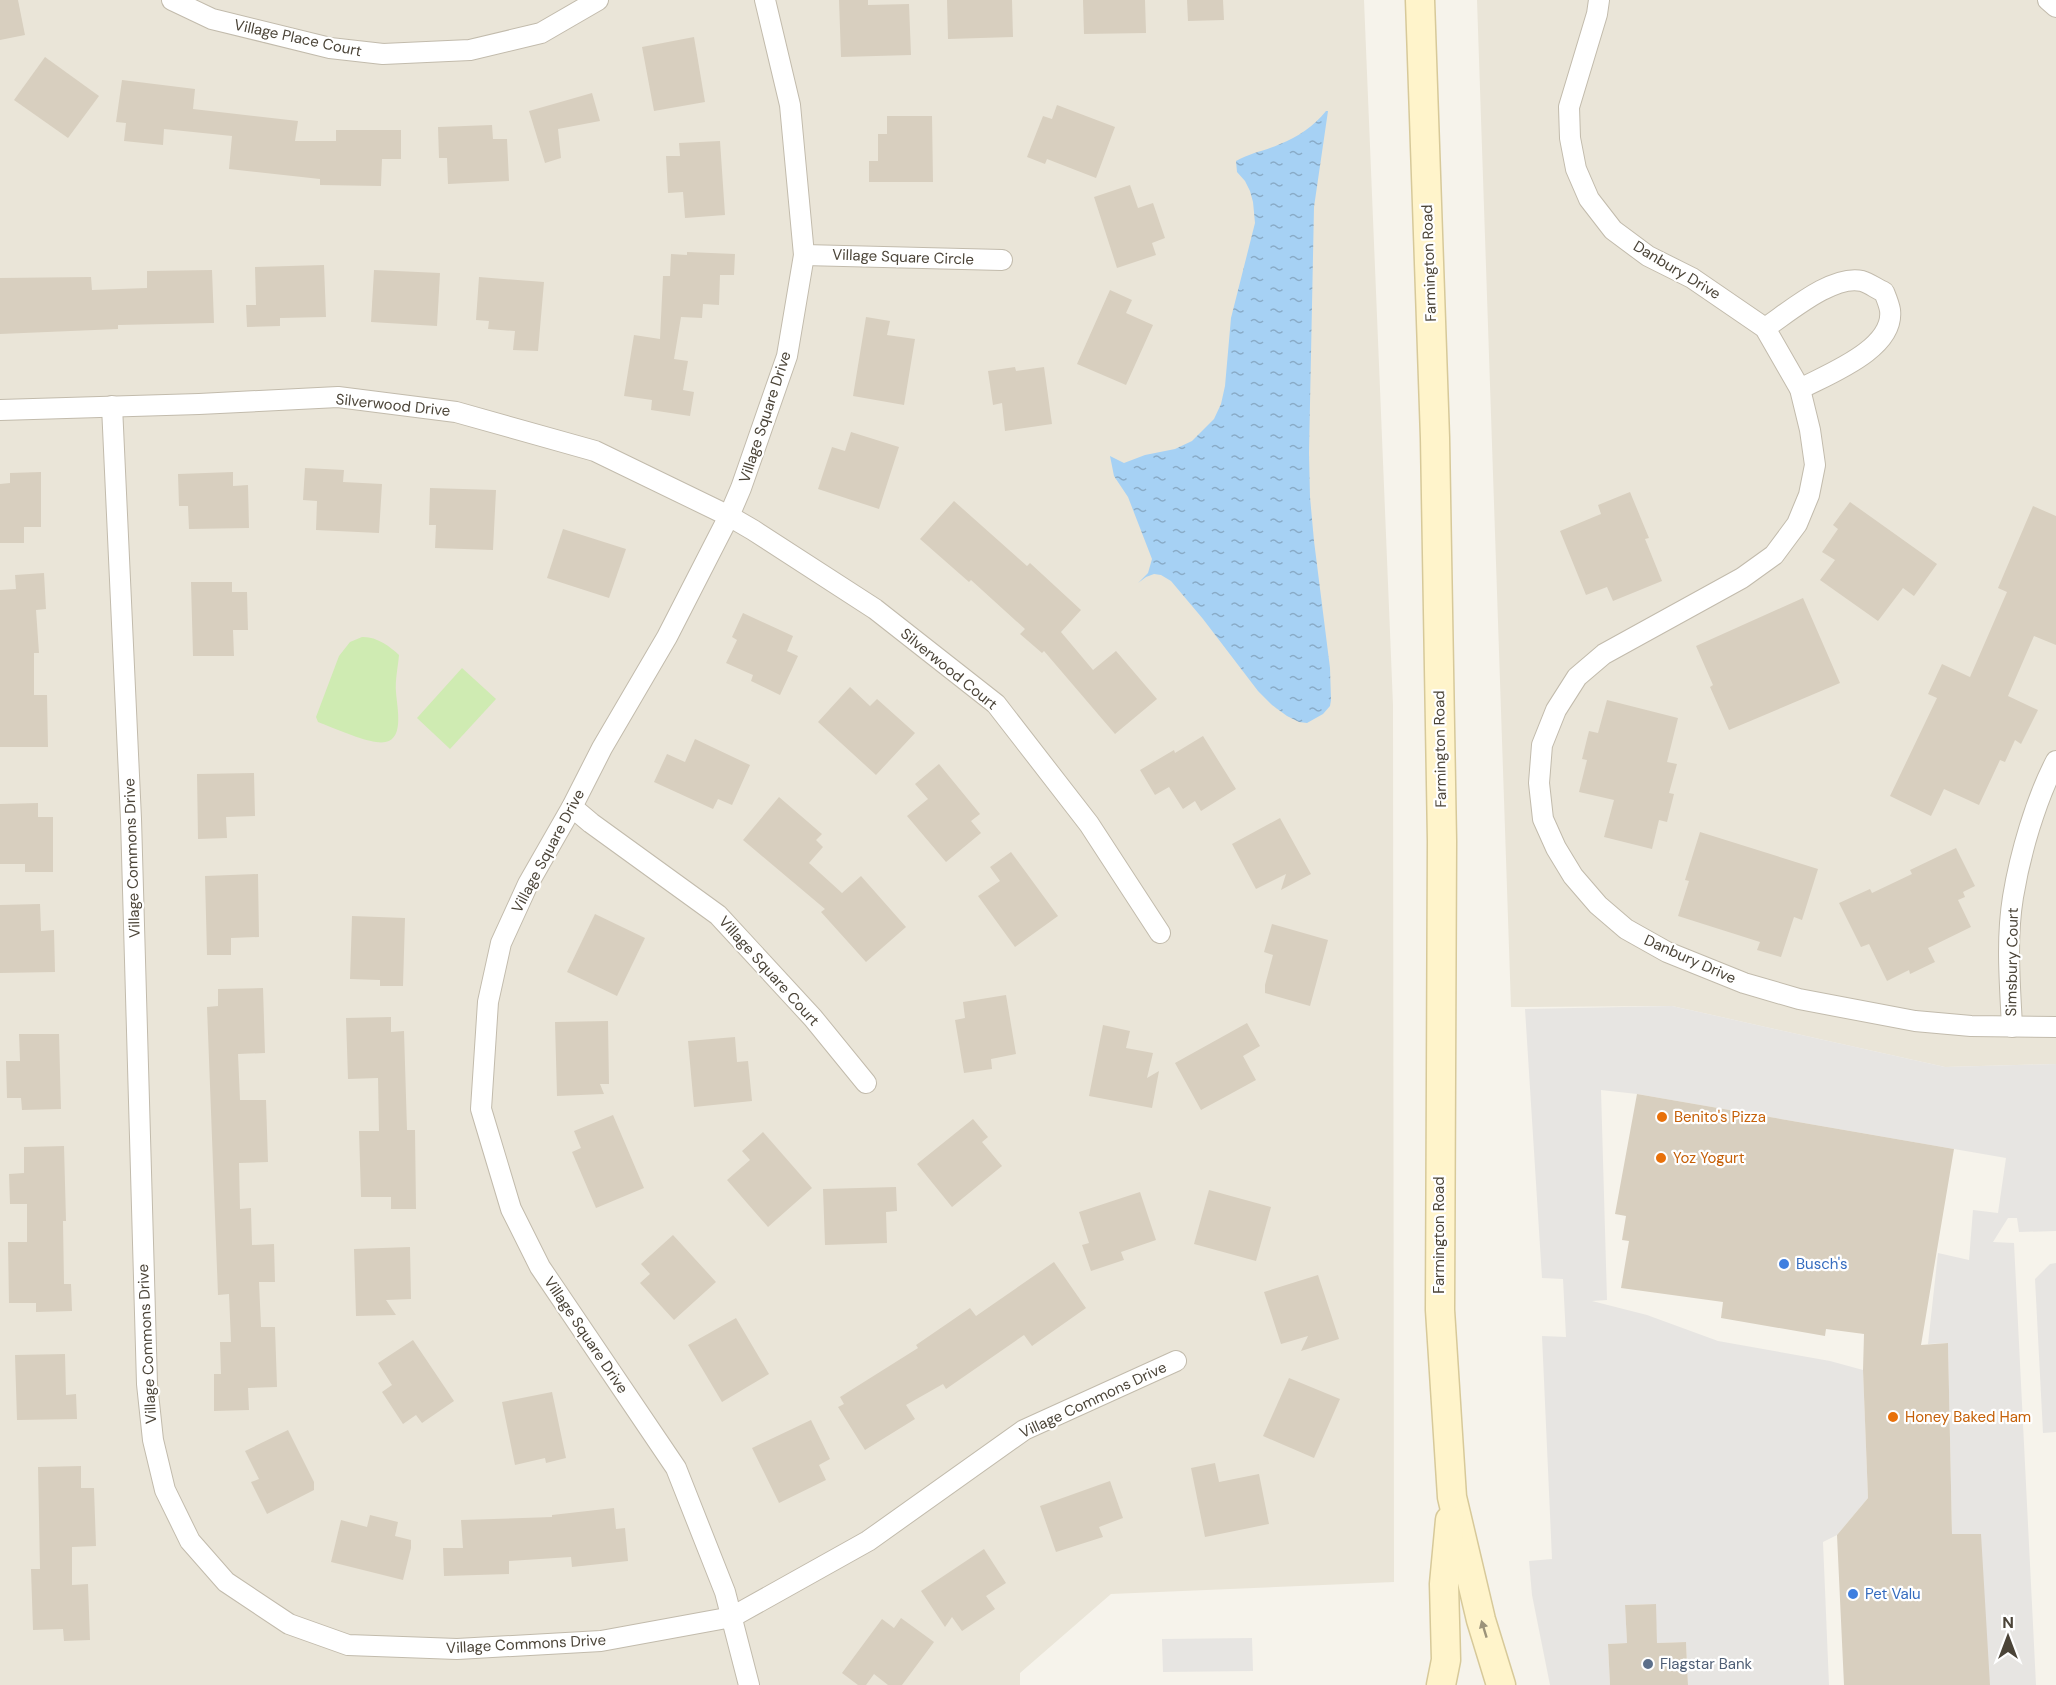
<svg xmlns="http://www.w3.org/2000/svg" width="2056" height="1685" font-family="'DM Sans',sans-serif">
<defs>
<pattern id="water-ripples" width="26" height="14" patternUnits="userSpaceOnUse" patternTransform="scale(1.5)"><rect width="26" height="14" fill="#a6d1f4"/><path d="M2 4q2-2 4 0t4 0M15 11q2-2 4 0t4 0" fill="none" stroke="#89abc7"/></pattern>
</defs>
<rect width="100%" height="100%" fill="#f6f3eb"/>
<g fill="#eae5d8">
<polygon points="0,0 1364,0 1393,705 1394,1582 1111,1594 1020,1673 1020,1685 0,1685"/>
<polygon points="1477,0 2056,0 2056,1064 1945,1067 1672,1006 1511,1007"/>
</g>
<g fill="#cfebb2">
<path d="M362,637C375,636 390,646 399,655C398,667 395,680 396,692C397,709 407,747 376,742C361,740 334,728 318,722L316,717L339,656L350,642Z"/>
<polygon points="462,668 496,699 450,749 417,718"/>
</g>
<g fill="#e7e5e2">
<polygon points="1672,1006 1945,1067 2056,1064 2056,1231 2019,1232 2017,1218 2008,1218 1993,1242 2014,1243 2036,1685 1990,1685 1952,1534 1948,1343 1928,1344 1938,1253 1969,1260 1973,1210 1998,1213 2006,1158 1637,1094 1601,1090 1607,1300 1592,1301 1647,1315 1718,1341 1830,1361 1863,1370 1868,1498 1837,1535 1823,1542 1829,1685 1688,1685 1686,1642 1657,1643 1655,1604 1625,1605 1627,1643 1608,1644 1610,1685 1550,1685 1532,1595 1529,1561 1552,1559 1542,1336 1566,1337 1563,1279 1542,1278 1525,1009"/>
<polygon points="2056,1263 2056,1432 2043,1433 2035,1279 2050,1264"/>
<polygon points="1252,1638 1253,1671 1163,1672 1162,1639"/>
</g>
<path fill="url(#water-ripples)" d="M1326,111H1328L1314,207L1309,453L1310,497L1314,541L1330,668L1331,700L1330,706L1323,714L1307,723L1299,722L1287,716L1272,705L1258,691L1203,619L1171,581L1161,575L1154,574L1146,577L1138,583L1148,573L1152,559L1128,497L1114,476L1110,456L1124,463L1145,455L1175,449L1192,441L1214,419L1221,404L1225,386L1231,318L1255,223L1253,202L1250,191L1245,181L1237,172L1236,161C1250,153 1265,151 1280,144C1298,137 1314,126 1326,111Z"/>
<g fill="#d8cfbf">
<polygon points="0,0 18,0 25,35 0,40"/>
<polygon points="839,0 868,0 868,5 909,4 911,55 841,57"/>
<polygon points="947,0 1012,0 1013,37 948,39"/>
<polygon points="1083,0 1145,0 1146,33 1084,34"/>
<polygon points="1187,0 1223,0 1224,20 1188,21"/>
<polygon points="694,37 705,102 654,111 642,47"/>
<polygon points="45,57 99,96 68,138 14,100"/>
<polygon points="122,80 195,89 193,109 298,121 295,141 336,141 336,130 401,130 401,159 382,159 381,186 320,185 320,179 229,169 232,136 164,129 163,145 124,141 126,123 116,122"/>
<polygon points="592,93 600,121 558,129 561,158 545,163 529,111"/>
<polygon points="1057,105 1115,127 1096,178 1047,159 1045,164 1027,157 1043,116 1052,119"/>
<polygon points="887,116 932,116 933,182 869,182 869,161 878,161 878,134 887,134"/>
<polygon points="492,125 493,139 507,139 509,181 448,184 447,158 439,158 438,127"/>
<polygon points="720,141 725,215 685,218 683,192 668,193 666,156 680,156 679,143"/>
<polygon points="1130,185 1138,208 1153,203 1165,238 1152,243 1156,255 1117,268 1094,197"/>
<polygon points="687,252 735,254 734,275 720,275 719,305 703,304 702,318 681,317 674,359 688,361 683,390 694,392 690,416 651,410 652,400 624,396 634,335 660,339 663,276 670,276 671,254 687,255"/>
<polygon points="324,265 326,317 280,318 280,326 247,327 246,305 256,305 255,267"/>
<polygon points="212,270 214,323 118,325 118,329 0,334 0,278 91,277 92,290 147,288 147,271"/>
<polygon points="374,270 440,273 437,326 371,322"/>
<polygon points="479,277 544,282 538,351 513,350 515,331 488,329 489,321 476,320"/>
<polygon points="1110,290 1132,300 1126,313 1153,325 1126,385 1077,364"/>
<polygon points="866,317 890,321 887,335 915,339 904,405 853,396"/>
<polygon points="1015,367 1016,371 1044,367 1052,424 1005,431 1002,403 993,405 988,371"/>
<polygon points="851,432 899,447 879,509 818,489 832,447 845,451"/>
<polygon points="305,468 344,470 343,482 382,484 379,533 316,530 317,501 303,500"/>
<polygon points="41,472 41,527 24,527 24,543 0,543 0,484 10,483 10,473"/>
<polygon points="233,472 233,486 248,485 249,528 189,529 188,506 179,506 178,474"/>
<polygon points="430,488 496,490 493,550 435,548 436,525 429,525"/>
<polygon points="1630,492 1649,538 1645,539 1662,581 1613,601 1607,587 1586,595 1560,531 1601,514 1598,505"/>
<polygon points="954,501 1027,566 1030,563 1081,610 1061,632 1093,670 1116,651 1157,699 1115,734 1044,651 1042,653 1020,634 1025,629 971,580 969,582 920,539"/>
<polygon points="1850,502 1937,564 1914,596 1903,588 1878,621 1820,580 1835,560 1822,552 1838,529 1833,525"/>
<polygon points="2033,506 2056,516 2056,645 2034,636 2008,696 2038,710 2021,744 2015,740 2005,762 2000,760 1979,805 1944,789 1931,816 1890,796 1937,698 1928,694 1942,664 1970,677 2007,592 1998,588"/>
<polygon points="563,529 626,549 609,598 547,578"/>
<polygon points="44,573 46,609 36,610 39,653 34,653 34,695 47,695 48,747 0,747 0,590 16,589 15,575"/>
<polygon points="191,582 232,582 232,592 247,592 248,630 233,630 234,656 193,656"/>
<polygon points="1803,598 1840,683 1729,730 1710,687 1713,685 1696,646"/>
<polygon points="743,613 793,636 787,651 798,656 780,695 751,681 753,675 726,663 737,640 732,637"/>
<polygon points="850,687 870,706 877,699 915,733 876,775 818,722"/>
<polygon points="1607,700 1678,718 1667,762 1677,764 1669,793 1674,794 1667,822 1659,820 1652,849 1604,837 1614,800 1579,792 1587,760 1582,759 1589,731 1598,733"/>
<polygon points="1203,736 1236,789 1201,811 1195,801 1183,809 1169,787 1155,795 1140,770 1174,750 1175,753"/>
<polygon points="695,739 750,765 732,805 718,799 713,809 654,782 667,754 685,762"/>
<polygon points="939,764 980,814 971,821 981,833 946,862 907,816 928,799 915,784"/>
<polygon points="254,773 255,816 226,817 227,838 198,839 197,774"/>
<polygon points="779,797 822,834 816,840 823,847 809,863 842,893 861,876 906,927 866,962 821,912 825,909 743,840"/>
<polygon points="38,803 38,817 53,817 53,872 25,872 25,864 0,864 0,804"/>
<polygon points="1280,818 1311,874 1281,890 1286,874 1256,889 1232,844"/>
<polygon points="1700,832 1818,869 1802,920 1794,917 1781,957 1757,950 1760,942 1678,916 1689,881 1685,880"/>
<polygon points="1956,848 1975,886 1963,892 1965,897 1958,900 1971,927 1928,948 1935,962 1910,974 1909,970 1887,981 1869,944 1861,947 1839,903 1870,889 1872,893 1912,874 1910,870"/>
<polygon points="1011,852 1058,916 1015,947 978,896 1000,881 990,867"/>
<polygon points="258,874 259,937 231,938 231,955 207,955 205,876"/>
<polygon points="40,904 41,931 54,930 55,972 0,973 0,905"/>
<polygon points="595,914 645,938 617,996 567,972"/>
<polygon points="352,916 405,918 403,986 380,986 380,980 350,979"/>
<polygon points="1272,924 1328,940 1310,1006 1265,993 1265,985 1273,955 1264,952"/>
<polygon points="263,988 265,1053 238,1054 240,1100 266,1100 268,1162 239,1163 240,1209 251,1208 252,1245 274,1244 275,1282 259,1282 261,1327 275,1327 277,1387 248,1388 249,1410 214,1411 214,1374 221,1374 220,1342 231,1342 229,1294 218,1295 207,1007 218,1006 218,989"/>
<polygon points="1006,995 1016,1054 991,1059 992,1069 964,1073 955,1020 965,1018 963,1002"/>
<polygon points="391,1017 391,1032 404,1031 407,1130 415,1130 416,1209 391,1209 391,1197 361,1197 359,1131 379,1131 378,1078 348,1079 346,1018"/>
<polygon points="608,1021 609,1084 600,1084 604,1094 557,1096 555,1022"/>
<polygon points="1247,1023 1260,1046 1243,1056 1256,1080 1201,1110 1175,1063"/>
<polygon points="1103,1025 1130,1031 1126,1048 1153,1053 1147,1078 1159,1071 1152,1108 1089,1096"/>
<polygon points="19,1034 59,1034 61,1109 22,1110 21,1098 7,1098 6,1061 20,1061"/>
<polygon points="735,1037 737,1062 748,1061 752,1101 694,1107 688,1041"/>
<polygon points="1637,1094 1954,1149 1921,1345 1948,1343 1952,1534 1981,1534 1990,1685 1844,1685 1837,1535 1868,1498 1863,1370 1864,1334 1826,1329 1825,1336 1721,1318 1723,1302 1621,1288 1629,1241 1622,1240 1626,1216 1615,1214"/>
<polygon points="613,1115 644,1188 596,1208 572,1152 581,1148 574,1131"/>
<polygon points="973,1119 988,1137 982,1142 1002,1166 952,1207 917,1164"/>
<polygon points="763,1132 812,1188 768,1227 727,1180 750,1160 742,1151"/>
<polygon points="64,1146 66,1221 63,1221 64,1284 71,1284 72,1311 36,1312 36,1303 9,1303 8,1242 27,1242 27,1204 10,1204 9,1174 24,1173 24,1147"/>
<polygon points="896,1187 897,1211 886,1212 887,1243 825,1245 823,1189"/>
<polygon points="1209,1190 1271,1207 1256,1261 1194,1244"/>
<polygon points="1140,1192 1156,1240 1121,1252 1124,1260 1091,1271 1082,1245 1089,1243 1079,1212"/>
<polygon points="673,1235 716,1282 674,1320 640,1283 650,1274 641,1264"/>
<polygon points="410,1247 411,1299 386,1300 396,1315 356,1316 354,1249"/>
<polygon points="1054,1262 1086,1308 1032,1346 1024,1335 946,1389 943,1384 906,1405 915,1419 865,1450 838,1407 844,1404 840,1397 918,1348 916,1345 970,1308 976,1316"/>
<polygon points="1318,1275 1339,1339 1301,1351 1308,1336 1281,1344 1264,1292"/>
<polygon points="736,1318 769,1374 722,1402 688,1345"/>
<polygon points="413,1340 454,1401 422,1423 416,1415 403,1424 382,1392 392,1385 378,1363"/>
<polygon points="65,1354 66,1395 76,1394 77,1419 17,1420 15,1355"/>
<polygon points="1289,1378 1340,1399 1314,1458 1263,1436"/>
<polygon points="552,1392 566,1458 546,1463 545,1458 515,1465 502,1402"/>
<polygon points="811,1420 830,1459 819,1465 826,1480 779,1503 752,1448"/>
<polygon points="288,1430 314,1482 314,1490 267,1514 251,1482 259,1479 245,1451"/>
<polygon points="1215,1463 1219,1482 1259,1474 1269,1524 1205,1537 1191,1468"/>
<polygon points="81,1466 81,1488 94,1488 96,1546 72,1547 72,1585 88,1584 90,1640 64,1641 63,1629 33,1630 31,1569 40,1569 38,1467"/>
<polygon points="1110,1481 1123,1518 1099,1527 1103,1537 1056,1552 1040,1506"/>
<polygon points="614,1508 616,1529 625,1528 628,1561 572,1567 571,1557 509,1561 509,1574 444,1576 443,1548 463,1548 461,1520 552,1517 552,1515"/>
<polygon points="370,1515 398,1522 395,1536 411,1540 411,1548 403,1580 331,1562 341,1520 367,1527"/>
<polygon points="984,1549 1006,1583 986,1596 995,1609 962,1631 952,1617 945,1627 921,1591"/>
<polygon points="1656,1604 1657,1643 1686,1642 1688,1685 1610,1685 1608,1644 1627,1643 1625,1605"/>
<polygon points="901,1618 934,1642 902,1685 888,1685 874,1674 866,1685 858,1685 842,1673 882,1619 894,1628"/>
</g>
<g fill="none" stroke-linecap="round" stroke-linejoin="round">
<g stroke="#c2bbac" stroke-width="22">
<g id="street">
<polyline points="172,0 212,19 330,48 383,54 470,50 541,33 598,0"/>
<polyline points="1599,0 1597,14 1569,107 1570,138 1576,169 1589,199 1613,230 1648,256 1692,278 1765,328 1800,389 1810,430 1815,465 1809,495 1797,524 1774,555 1742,578 1604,654 1577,677 1556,710 1542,745 1539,783 1543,819 1556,848 1573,876 1598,905 1626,929 1667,952 1744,983 1799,999 1915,1021 1971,1026 2056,1027"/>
<polyline points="2048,0 2056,7"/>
<polyline points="804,255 1002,260"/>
<path d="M1765,328C1789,312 1833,274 1862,281C1869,283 1877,289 1884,292C1886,297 1889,304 1890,310C1895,349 1828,374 1800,389"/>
<polyline points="112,406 131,819 147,1384 153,1440 165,1490 190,1541 226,1582 289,1624 348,1645 457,1649 601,1641 732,1617 868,1541 1024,1430 1176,1361"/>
<polyline points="0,410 199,404 338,397 456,412 595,451 729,516 753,530 875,609 996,704 1089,824 1160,933"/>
<polyline points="572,807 591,823 718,915 813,1018 866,1083"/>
<path d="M2012,1027C2010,984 2006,940 2013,897C2020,854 2036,799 2056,761"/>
<polyline points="749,1685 725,1592 676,1468 540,1267 511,1209 481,1109 488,1002 501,943 528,884 572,807 602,748 667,637 729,516 741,488 787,356 804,255 790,105 765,0"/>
</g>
</g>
<g stroke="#d7c999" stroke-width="31">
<g id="secondary">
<polyline points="1420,0 1435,438 1442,841 1440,1310 1452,1497 1481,1620 1501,1685"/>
<polyline points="1441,1685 1446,1660 1444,1584 1450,1520"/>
</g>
</g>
<use href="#street" stroke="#fff" stroke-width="20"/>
<use href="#secondary" stroke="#fff4cb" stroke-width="28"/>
</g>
<defs><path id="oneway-solid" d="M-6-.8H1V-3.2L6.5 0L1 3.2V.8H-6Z" transform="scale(1.5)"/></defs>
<use fill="#9c937a" href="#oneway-solid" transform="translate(1484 1629) rotate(-107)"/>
<g fill="#e8710a" stroke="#fff" stroke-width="2">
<circle cx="1662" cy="1117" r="6"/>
<circle cx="1661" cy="1158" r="6"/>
<circle cx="1893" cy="1417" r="6"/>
</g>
<g fill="#3f7fe0" stroke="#fff" stroke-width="2">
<circle cx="1784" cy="1264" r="6"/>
<circle cx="1853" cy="1594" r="6"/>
</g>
<circle fill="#5c6f8a" stroke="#fff" stroke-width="2" cx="1648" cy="1664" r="6"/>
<g text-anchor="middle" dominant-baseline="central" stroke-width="4.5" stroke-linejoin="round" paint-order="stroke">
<g font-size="15" fill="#4b4438" stroke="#fff">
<text transform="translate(298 38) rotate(12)">Village Place Court</text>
<text transform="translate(903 257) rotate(2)">Village Square Circle</text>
<text transform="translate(1429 263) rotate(-92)">Farmington Road</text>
<text transform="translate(1677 270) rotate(31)">Danbury Drive</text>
<text transform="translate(393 405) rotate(6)">Silverwood Drive</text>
<text transform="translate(765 417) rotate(-72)">Village Square Drive</text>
<text transform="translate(949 669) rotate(39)">Silverwood Court</text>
<text transform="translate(1440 749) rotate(-91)">Farmington Road</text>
<text transform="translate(548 851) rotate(-62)">Village Square Drive</text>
<text transform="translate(132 858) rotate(-92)">Village Commons Drive</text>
<text transform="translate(1690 959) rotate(24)">Danbury Drive</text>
<text transform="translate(2012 962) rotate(-89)">Simsbury Court</text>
<text transform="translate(769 971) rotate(48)">Village Square Court</text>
<text transform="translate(1439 1235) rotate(-90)">Farmington Road</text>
<text transform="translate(586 1335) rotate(56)">Village Square Drive</text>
<text transform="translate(147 1344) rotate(-93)">Village Commons Drive</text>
<text transform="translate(1093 1400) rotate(-25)">Village Commons Drive</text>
<text transform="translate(526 1644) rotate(-3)">Village Commons Drive</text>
</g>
<g font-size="15" fill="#c56008" stroke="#fff" text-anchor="start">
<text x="1674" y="1117">Benito's Pizza</text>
<text x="1673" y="1158">Yoz Yogurt</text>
<text x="1905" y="1417">Honey Baked Ham</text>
</g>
<g font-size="15" fill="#366cbe" stroke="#fff" text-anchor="start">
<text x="1796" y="1264">Busch's</text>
<text x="1865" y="1594">Pet Valu</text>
</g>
<g font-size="15" fill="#4e5e75" stroke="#fff" text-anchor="start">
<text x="1660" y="1664">Flagstar Bank</text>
</g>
</g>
<g transform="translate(2008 1637)" stroke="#ffffff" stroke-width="4.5" paint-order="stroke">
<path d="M0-4.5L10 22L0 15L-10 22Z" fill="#4b4438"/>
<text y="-9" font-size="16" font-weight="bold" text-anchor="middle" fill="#4b4438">N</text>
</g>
</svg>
